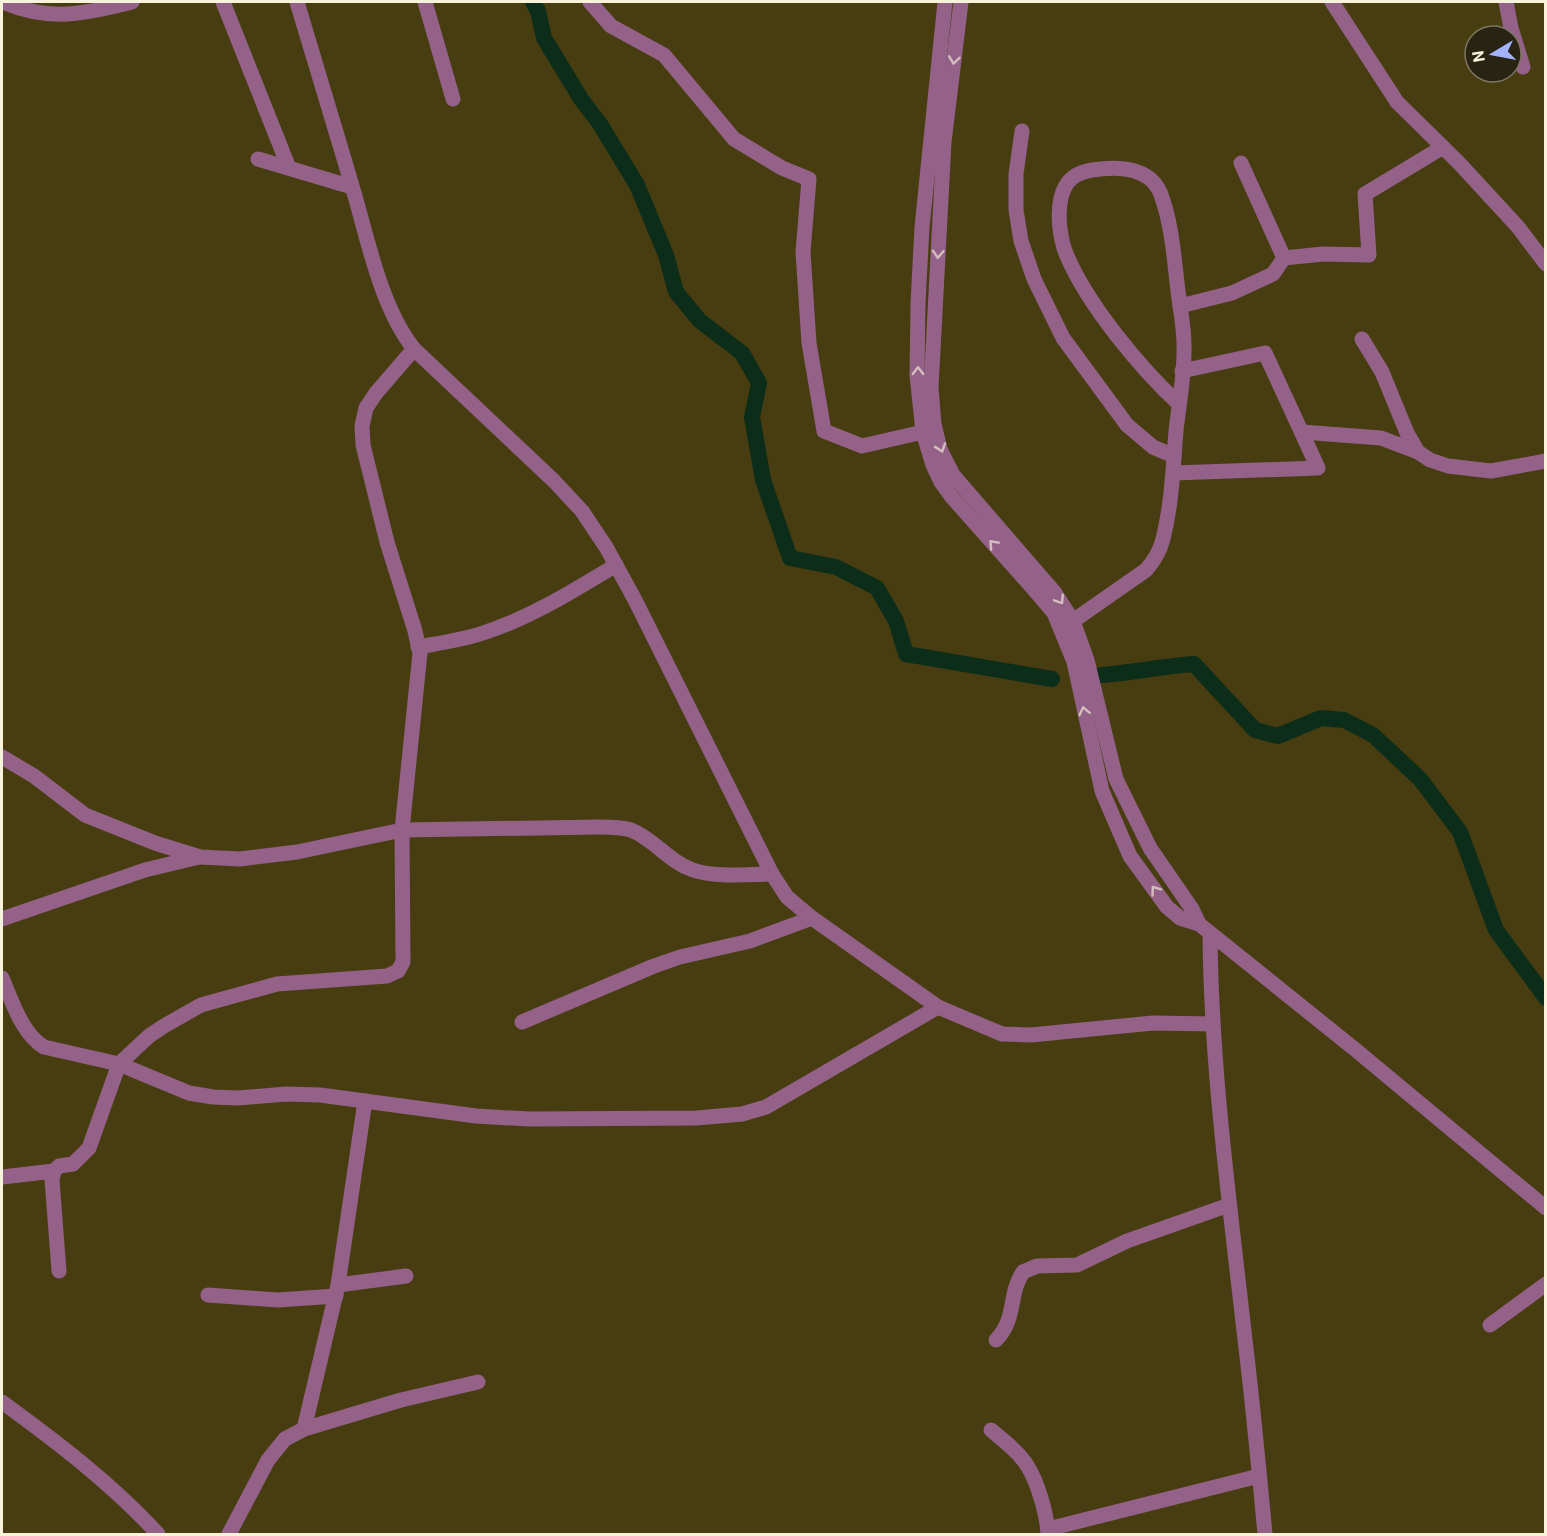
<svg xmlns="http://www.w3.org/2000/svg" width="1547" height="1536" font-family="Roboto,sans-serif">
<rect width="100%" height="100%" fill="#483d10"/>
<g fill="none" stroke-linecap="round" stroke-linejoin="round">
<g stroke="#0c2d1a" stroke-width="16">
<polyline points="533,2 538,11 544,38 581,99 600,124 637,185 666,255 676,292 700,321 742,353 759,383 752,417 763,480 790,558 836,567 877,588 896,621 906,654 1052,679"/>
<path d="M1101,675C1132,673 1163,666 1194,664L1255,730L1278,736L1321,718L1344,720L1373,735L1420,779L1460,832L1496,930L1546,998"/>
</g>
<g stroke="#946189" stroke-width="15">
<polyline points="223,2 289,168"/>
<path d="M297,2C316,66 336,131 355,196C369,245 382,309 414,349L554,481L582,511L606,547L635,600L772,874L787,897L812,918L938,1007L1002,1034L1031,1035L1153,1023L1213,1024"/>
<polyline points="425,2 453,99"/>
<polyline points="590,2 611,26 664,55 734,139 782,168 809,179 803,252 809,343 824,431 862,446 923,432"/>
<polyline points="1332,2 1397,102 1459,163 1518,227 1546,264"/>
<polyline points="1506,2 1511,28 1523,67"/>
<polyline points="1022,131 1016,174 1016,210 1021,241 1034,279 1063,338 1127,425 1153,447 1174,456"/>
<polyline points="258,159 352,187"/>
<polyline points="1284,258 1323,254 1369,255 1365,194 1443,147"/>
<polyline points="1180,306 1232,293 1273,274 1284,258 1241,163"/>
<polyline points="1362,339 1382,372 1407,433 1418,452 1430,460 1448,466 1491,471 1546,461"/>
<polyline points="1302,432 1381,438 1418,452"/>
<polyline points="1174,473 1318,468 1265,353 1182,371"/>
<path d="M1063,628L1146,570C1154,561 1160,551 1163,539C1172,503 1173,467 1176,431C1179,403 1185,373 1184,345C1184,327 1180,308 1178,291C1174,258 1172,223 1160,192C1158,188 1153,181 1149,178C1133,166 1111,167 1092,170C1074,173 1065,181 1061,198C1057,215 1060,240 1067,256C1088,305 1140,368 1179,404"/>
<path d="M418,647C440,643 462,640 483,633C530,618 573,591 616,565"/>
<path d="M2,757L34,776L85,815L155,843L200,857L240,859L297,852L402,830L599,827C609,827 621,827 631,830C654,839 669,862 693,870C717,878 747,874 772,874"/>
<polyline points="2,919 145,870 199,857"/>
<path d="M2,978C12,1001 22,1034 44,1047L119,1064L189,1093L213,1097L238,1098L286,1094L320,1095L476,1116L529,1119L697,1118L742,1114L766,1107L938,1007"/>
<polyline points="522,1022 654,966 680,957 750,941 812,918"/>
<polyline points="2,1177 54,1171"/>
<polyline points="59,1271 52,1180 54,1171 59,1166 73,1164 89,1148 119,1064 149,1036 164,1026 201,1005 277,984 387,976 398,971 403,962 402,830 420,653 415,631 387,542 363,445 362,426 366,408 376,393 414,349"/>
<polyline points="338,1285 406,1276"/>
<polyline points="208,1295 278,1300 336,1296"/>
<polyline points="1490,1325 1546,1284"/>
<path d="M996,1340C1017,1319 1008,1294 1023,1272L1037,1266L1077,1265L1127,1241L1229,1205"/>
<path d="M2,1402C57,1442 112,1484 158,1534"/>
<polyline points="304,1429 338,1285 365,1101"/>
<path d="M991,1430C1004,1441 1019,1452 1028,1467C1038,1483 1047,1515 1048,1534"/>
<polyline points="1048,1529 1259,1476"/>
<polyline points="229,1534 268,1460 285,1439 304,1429 401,1400 478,1382"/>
</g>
<g stroke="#946189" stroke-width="15">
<path d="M3,2C50,22 85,14 132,2"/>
<polyline points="945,2 922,227 918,303 917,375 923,432 933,465 941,482 951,496 1031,586 1054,613 1074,662 1102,791 1130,856 1167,907 1180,918 1199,924 1357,1051 1546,1208"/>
<polyline points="961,2 944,142 931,388 934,424 940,449 953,475 1055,593 1073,621 1087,660 1116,779 1150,848 1192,909 1199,924"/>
<path d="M1210,933C1211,1070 1230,1205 1245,1340C1253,1405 1259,1470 1265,1534"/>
</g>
</g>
<defs><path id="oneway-chevron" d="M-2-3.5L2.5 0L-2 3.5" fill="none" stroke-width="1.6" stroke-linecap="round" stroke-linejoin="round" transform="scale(1.5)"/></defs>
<g stroke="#d5bfbe">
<use href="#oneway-chevron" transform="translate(954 60) rotate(97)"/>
<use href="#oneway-chevron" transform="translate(938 254) rotate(93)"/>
<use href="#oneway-chevron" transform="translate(918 371) rotate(-91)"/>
<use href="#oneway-chevron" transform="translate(941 448) rotate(71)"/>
<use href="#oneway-chevron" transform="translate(993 544) rotate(-133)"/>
<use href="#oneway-chevron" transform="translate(1060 600) rotate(57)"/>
<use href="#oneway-chevron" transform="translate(1084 711) rotate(-102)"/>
<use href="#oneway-chevron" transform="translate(1155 890) rotate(-126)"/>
</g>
<rect width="1547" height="1536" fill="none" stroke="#f8f2da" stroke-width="6"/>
<g transform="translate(1493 54) rotate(260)"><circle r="28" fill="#292412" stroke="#7c7662" stroke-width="1.5"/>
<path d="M0-4.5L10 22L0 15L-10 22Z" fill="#a3b2fd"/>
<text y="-9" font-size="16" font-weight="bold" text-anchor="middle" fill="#f8f2da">N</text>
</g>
</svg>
